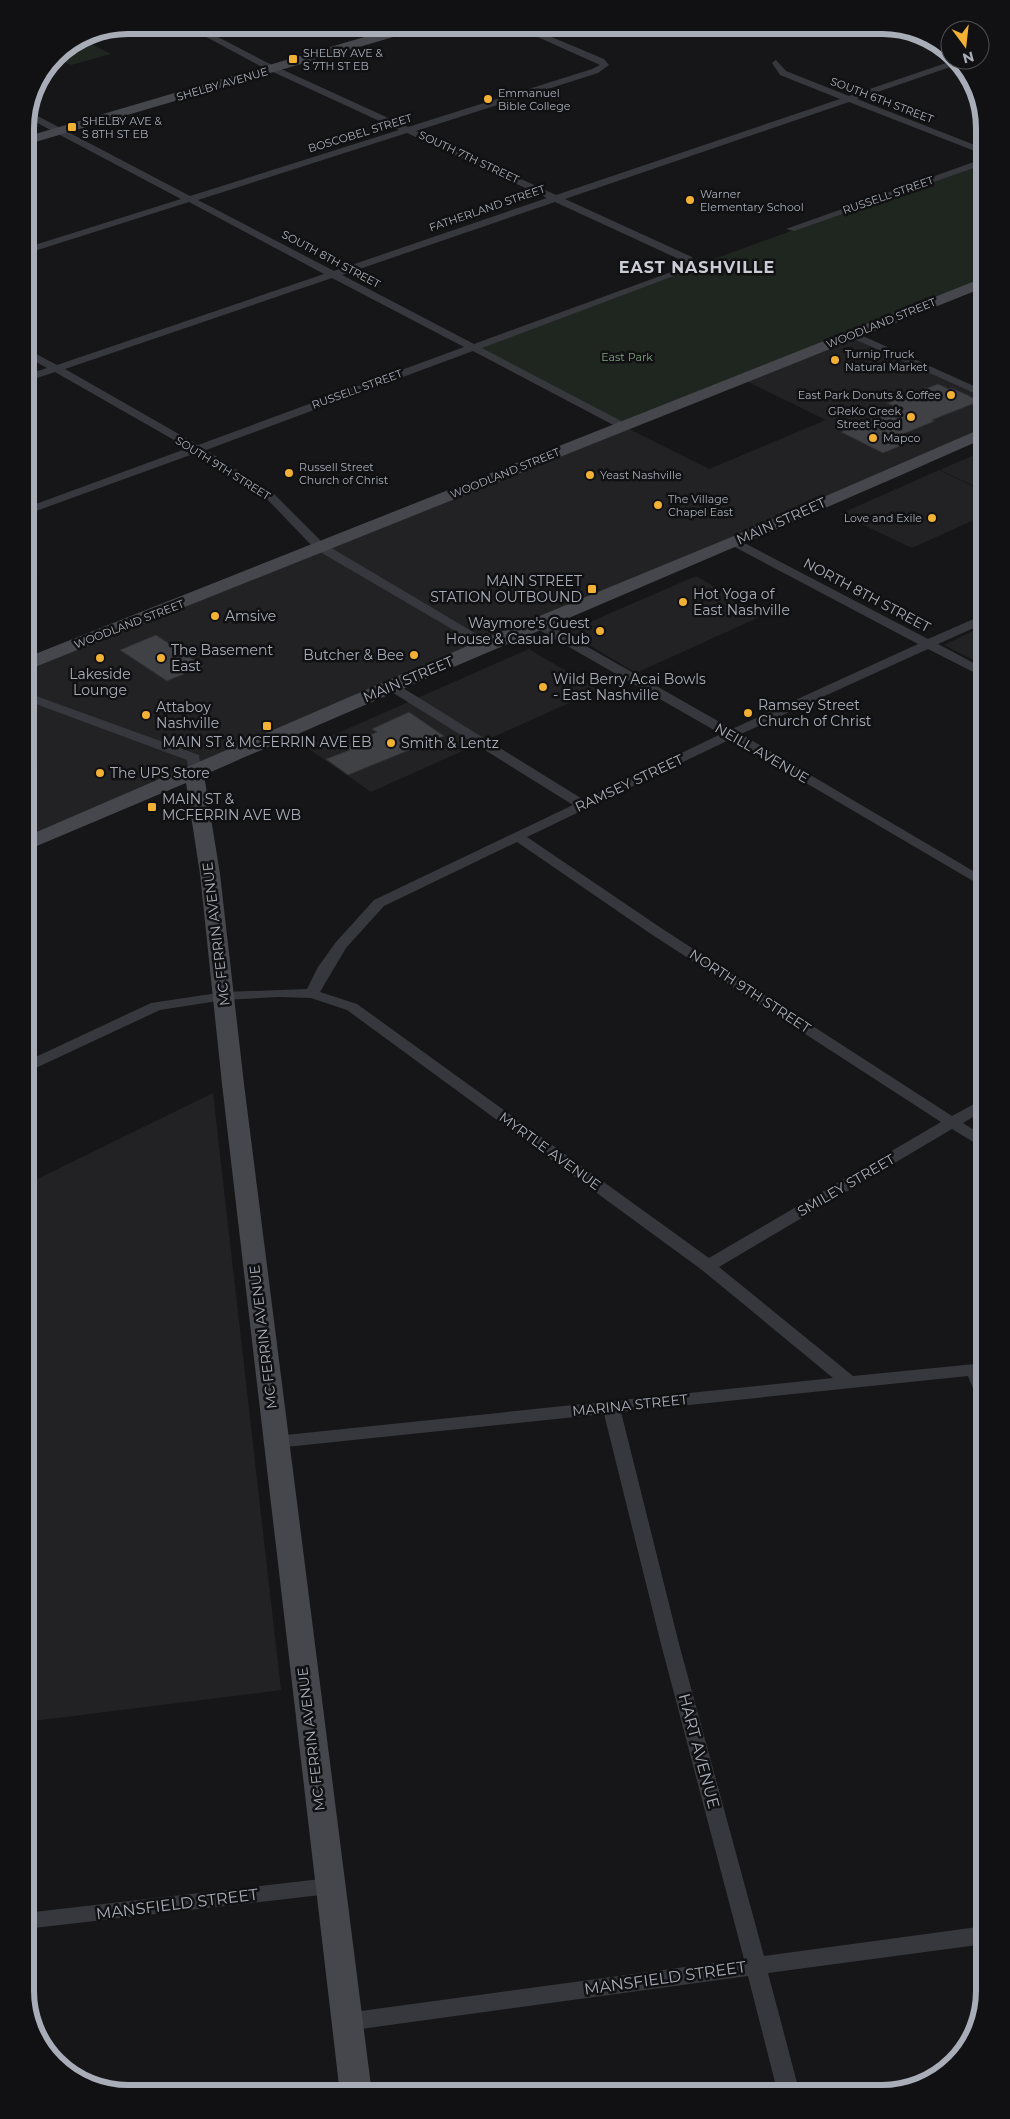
<svg xmlns="http://www.w3.org/2000/svg" width="1010" height="2119" font-family="Montserrat,sans-serif">
<rect width="100%" height="100%" fill="#161618"/>
<g fill="#222225">
<polygon points="854,335 985,395 985,432 25,845 25,665 623,426 709,469 826,420 742,379"/>
<polygon points="985,450 985,491 940,470"/>
<polygon points="939,470 985,492 985,515 912,548 840,514"/>
<polygon points="696,576 764,615 636,673 567,632"/>
<polygon points="985,625 985,666 944,645"/>
<polygon points="529,649 598,690 371,792 306,747"/>
<polygon points="213,1093 281,1690 25,1722 25,1185"/>
</g>
<g fill="#1e261f">
<polygon points="87,42 111,54 71,65 54,57 65,49"/>
<polygon points="985,161 985,284 623,426 473,346"/>
</g>
<g fill="#404145" stroke="#303034">
<polygon points="938,384 949,389 952,388 980,401 932,420 935,421 893,438 905,444 883,453 841,432 898,408 887,403"/>
<polygon points="156,635 203,666 167,681 120,650"/>
<polygon points="409,712 444,736 348,775 326,759 350,750 344,747 377,732 372,729"/>
</g>
<g fill="none" stroke-linecap="round" stroke-linejoin="round">
<g fill="#37383d" fill-rule="evenodd">
<path d="M184,25H195L266,62L408,127L592,69L600,65L511,25H523L604,59L609,65L598,73L416,131L556,195L840,99L780,75L772,63L776,60L786,71L849,96L955,60L959,64L857,99L985,149V155L849,102L565,199L692,257L695,268L482,348L627,424V428H619L473,351L206,450L273,493L323,543L490,642L492,645L490,648L486,649L315,549L265,497L196,453L25,515V508L188,448L55,372L25,382V375L47,368L25,356V348L57,365L324,274L189,202L25,254V248L181,199L26,117L28,111L190,196L399,130L260,66ZM407,133L547,198L334,271L198,200ZM555,202L683,261L685,267L474,344L342,275ZM332,278L464,347L198,445L65,369Z"/>
<polygon points="985,158 985,164 794,231 786,229"/>
<polygon points="854,332 985,391 985,398 850,337 850,333"/>
<path d="M735,538L928,639L985,614V623L938,644L985,669V678L928,649L741,734L985,878V888L731,739L527,837L661,928L952,1116L985,1098V1110L963,1123L985,1137V1149L952,1129L719,1267L853,1376L985,1363V1406L979,1404L968,1376L621,1412L679,1644L764,1956L985,1926V1944L768,1973L800,2094H778L748,1976L346,2031L339,2028L336,2022L339,2016L346,2013L744,1959L661,1644L604,1414L276,1448L270,1446L267,1442L270,1438L276,1436L833,1378L702,1270L347,1010L311,998L279,997L224,1000L160,1010L25,1073V1062L151,1003L224,992L307,989L318,967L336,942L374,900L573,805L387,689L385,686L387,683H395L584,800L721,734L534,627L532,624L534,621H542L732,729L918,644L731,545L729,542ZM517,842L651,934L941,1122L709,1258L357,1004L320,992L346,948L384,906Z"/>
<polygon points="25,692 199,755 201,773 194,777 189,776 187,760 25,700"/>
<polygon points="329,1878 336,1880 339,1886 336,1892 329,1894 25,1929 25,1913"/>
</g>
<g fill="#45474d" fill-rule="evenodd">
<polygon points="405,25 425,25 424,28 25,145 25,137"/>
<polygon points="985,277 985,287 25,671 25,658"/>
<path d="M985,427V438C726,553 464,661 204,775L220,874L244,1084L372,2094H340L222,1084L200,874L186,783L25,851V837L479,641L729,538Z"/>
</g>
</g>
<g fill="#f2b134" stroke="#111113" stroke-width="2">
<rect x="288" y="54" width="10" height="10" rx="2.5"/>
<circle cx="488" cy="99" r="5"/>
<rect x="67" y="122" width="10" height="10" rx="2.5"/>
<circle cx="690" cy="200" r="5"/>
<circle cx="835" cy="360" r="5"/>
<circle cx="951" cy="395" r="5"/>
<circle cx="911" cy="417" r="5"/>
<circle cx="873" cy="438" r="5"/>
<circle cx="289" cy="473" r="5"/>
<circle cx="590" cy="475" r="5"/>
<circle cx="658" cy="505" r="5"/>
<circle cx="932" cy="518" r="5"/>
<rect x="587" y="584" width="10" height="10" rx="2.5"/>
<circle cx="683" cy="602" r="5"/>
<circle cx="215" cy="616" r="5"/>
<circle cx="600" cy="631" r="5"/>
<circle cx="414" cy="655" r="5"/>
<circle cx="100" cy="658" r="5"/>
<circle cx="161" cy="658" r="5"/>
<circle cx="543" cy="687" r="5"/>
<circle cx="748" cy="713" r="5"/>
<circle cx="146" cy="715" r="5"/>
<rect x="262" y="721" width="10" height="10" rx="2.5"/>
<circle cx="391" cy="743" r="5"/>
<circle cx="100" cy="773" r="5"/>
<rect x="147" y="802" width="10" height="10" rx="2.5"/>
</g>
<g text-anchor="middle" dominant-baseline="central" stroke-width="5" stroke-linejoin="round" paint-order="stroke">
<g font-size="11" fill="#a8adb8" stroke="#111113" text-anchor="start">
<text x="303" y="53">SHELBY AVE &amp;<tspan x="303" dy="13">S 7TH ST EB</tspan></text>
<text x="498" y="93">Emmanuel<tspan x="498" dy="13">Bible College</tspan></text>
<text x="82" y="121">SHELBY AVE &amp;<tspan x="82" dy="13">S 8TH ST EB</tspan></text>
<text x="700" y="194">Warner<tspan x="700" dy="13">Elementary School</tspan></text>
<text x="845" y="354">Turnip Truck<tspan x="845" dy="13">Natural Market</tspan></text>
<text x="941" y="395" text-anchor="end">East Park Donuts &amp; Coffee</text>
<text x="901" y="411" text-anchor="end">GReKo Greek<tspan x="901" dy="13">Street Food</tspan></text>
<text x="883" y="438">Mapco</text>
<text x="299" y="467">Russell Street<tspan x="299" dy="13">Church of Christ</tspan></text>
<text x="600" y="475">Yeast Nashville</text>
<text x="668" y="499">The Village<tspan x="668" dy="13">Chapel East</tspan></text>
<text x="922" y="518" text-anchor="end">Love and Exile</text>
</g>
<g font-size="11" fill="#a8adb8" stroke="#111113">
<text transform="translate(222 84) rotate(-16)">SHELBY AVENUE</text>
<text transform="translate(882 100) rotate(21)">SOUTH 6TH STREET</text>
<text transform="translate(360 133) rotate(-17)">BOSCOBEL STREET</text>
<text transform="translate(469 157) rotate(25)">SOUTH 7TH STREET</text>
<text transform="translate(888 195) rotate(-19)">RUSSELL STREET</text>
<text transform="translate(487 208) rotate(-19)">FATHERLAND STREET</text>
<text transform="translate(331 259) rotate(28)">SOUTH 8TH STREET</text>
<text transform="translate(881 323) rotate(-22)">WOODLAND STREET</text>
<text transform="translate(357 389) rotate(-20)">RUSSELL STREET</text>
<text transform="translate(223 468) rotate(32)">SOUTH 9TH STREET</text>
<text transform="translate(505 473) rotate(-22)">WOODLAND STREET</text>
<text transform="translate(129 624) rotate(-21)">WOODLAND STREET</text>
</g>
<g font-size="11" fill="#7fa381" stroke="#111113">
<text x="627" y="357">East Park</text>
</g>
<g font-size="14" fill="#a8adb8" stroke="#111113">
<text transform="translate(781 521) rotate(-24)">MAIN STREET</text>
<text transform="translate(867 595) rotate(28)">NORTH 8TH STREET</text>
<text transform="translate(408 679) rotate(-23)">MAIN STREET</text>
<text transform="translate(762 753) rotate(30)">NEILL AVENUE</text>
<text transform="translate(629 783) rotate(-25)">RAMSEY STREET</text>
<text transform="translate(216 934) rotate(-97)">MC FERRIN AVENUE</text>
<text transform="translate(750 991) rotate(33)">NORTH 9TH STREET</text>
<text transform="translate(550 1151) rotate(36)">MYRTLE AVENUE</text>
<text transform="translate(846 1185) rotate(-30)">SMILEY STREET</text>
<text transform="translate(263 1337) rotate(-97)">MC FERRIN AVENUE</text>
<text transform="translate(630 1405) rotate(-6)">MARINA STREET</text>
<text transform="translate(311 1739) rotate(-97)">MC FERRIN AVENUE</text>
</g>
<g font-size="14" fill="#a8adb8" stroke="#111113" text-anchor="start">
<text x="582" y="581" text-anchor="end">MAIN STREET<tspan x="582" dy="16">STATION OUTBOUND</tspan></text>
<text x="693" y="594">Hot Yoga of<tspan x="693" dy="16">East Nashville</tspan></text>
<text x="225" y="616">Amsive</text>
<text x="590" y="623" text-anchor="end">Waymore's Guest<tspan x="590" dy="16">House &amp; Casual Club</tspan></text>
<text x="171" y="650">The Basement<tspan x="171" dy="16">East</tspan></text>
<text x="404" y="655" text-anchor="end">Butcher &amp; Bee</text>
<text x="100" y="674" text-anchor="middle">Lakeside<tspan x="100" dy="16">Lounge</tspan></text>
<text x="553" y="679">Wild Berry Acai Bowls<tspan x="553" dy="16">- East Nashville</tspan></text>
<text x="758" y="705">Ramsey Street<tspan x="758" dy="16">Church of Christ</tspan></text>
<text x="156" y="707">Attaboy<tspan x="156" dy="16">Nashville</tspan></text>
<text x="267" y="742" text-anchor="middle">MAIN ST &amp; MCFERRIN AVE EB</text>
<text x="401" y="743">Smith &amp; Lentz</text>
<text x="110" y="773">The UPS Store</text>
<text x="162" y="799">MAIN ST &amp;<tspan x="162" dy="16">MCFERRIN AVE WB</tspan></text>
</g>
<g font-size="16" font-weight="bold" letter-spacing="1" fill="#c9ccd4" stroke="#111113">
<text x="697" y="267">EAST NASHVILLE</text>
</g>
<g font-size="16" fill="#a8adb8" stroke="#111113">
<text transform="translate(699 1751) rotate(75)">HART AVENUE</text>
<text transform="translate(177 1904) rotate(-7)">MANSFIELD STREET</text>
<text transform="translate(665 1978) rotate(-8)">MANSFIELD STREET</text>
</g>
</g>
<path d="M0 0H1010V2119H0ZM128 34H882A94 94 0 0 1 976 128V1991A94 94 0 0 1 882 2085H128A94 94 0 0 1 34 1991V128A94 94 0 0 1 128 34Z" fill="#111113" fill-rule="evenodd"/>
<path fill="none" stroke="#a8adb8" stroke-width="6" d="M128 34H882A94 94 0 0 1 976 128V1991A94 94 0 0 1 882 2085H128A94 94 0 0 1 34 1991V128A94 94 0 0 1 128 34Z"/>
<g transform="translate(965 45) rotate(165)"><circle r="24" fill="#111113" stroke="#4d4f55"/>
<path d="M0-4L9 19L0 12L-9 19Z" fill="#f2b134"/>
<text y="-8" font-size="14" font-weight="bold" text-anchor="middle" fill="#a8adb8">N</text>
</g>
</svg>
